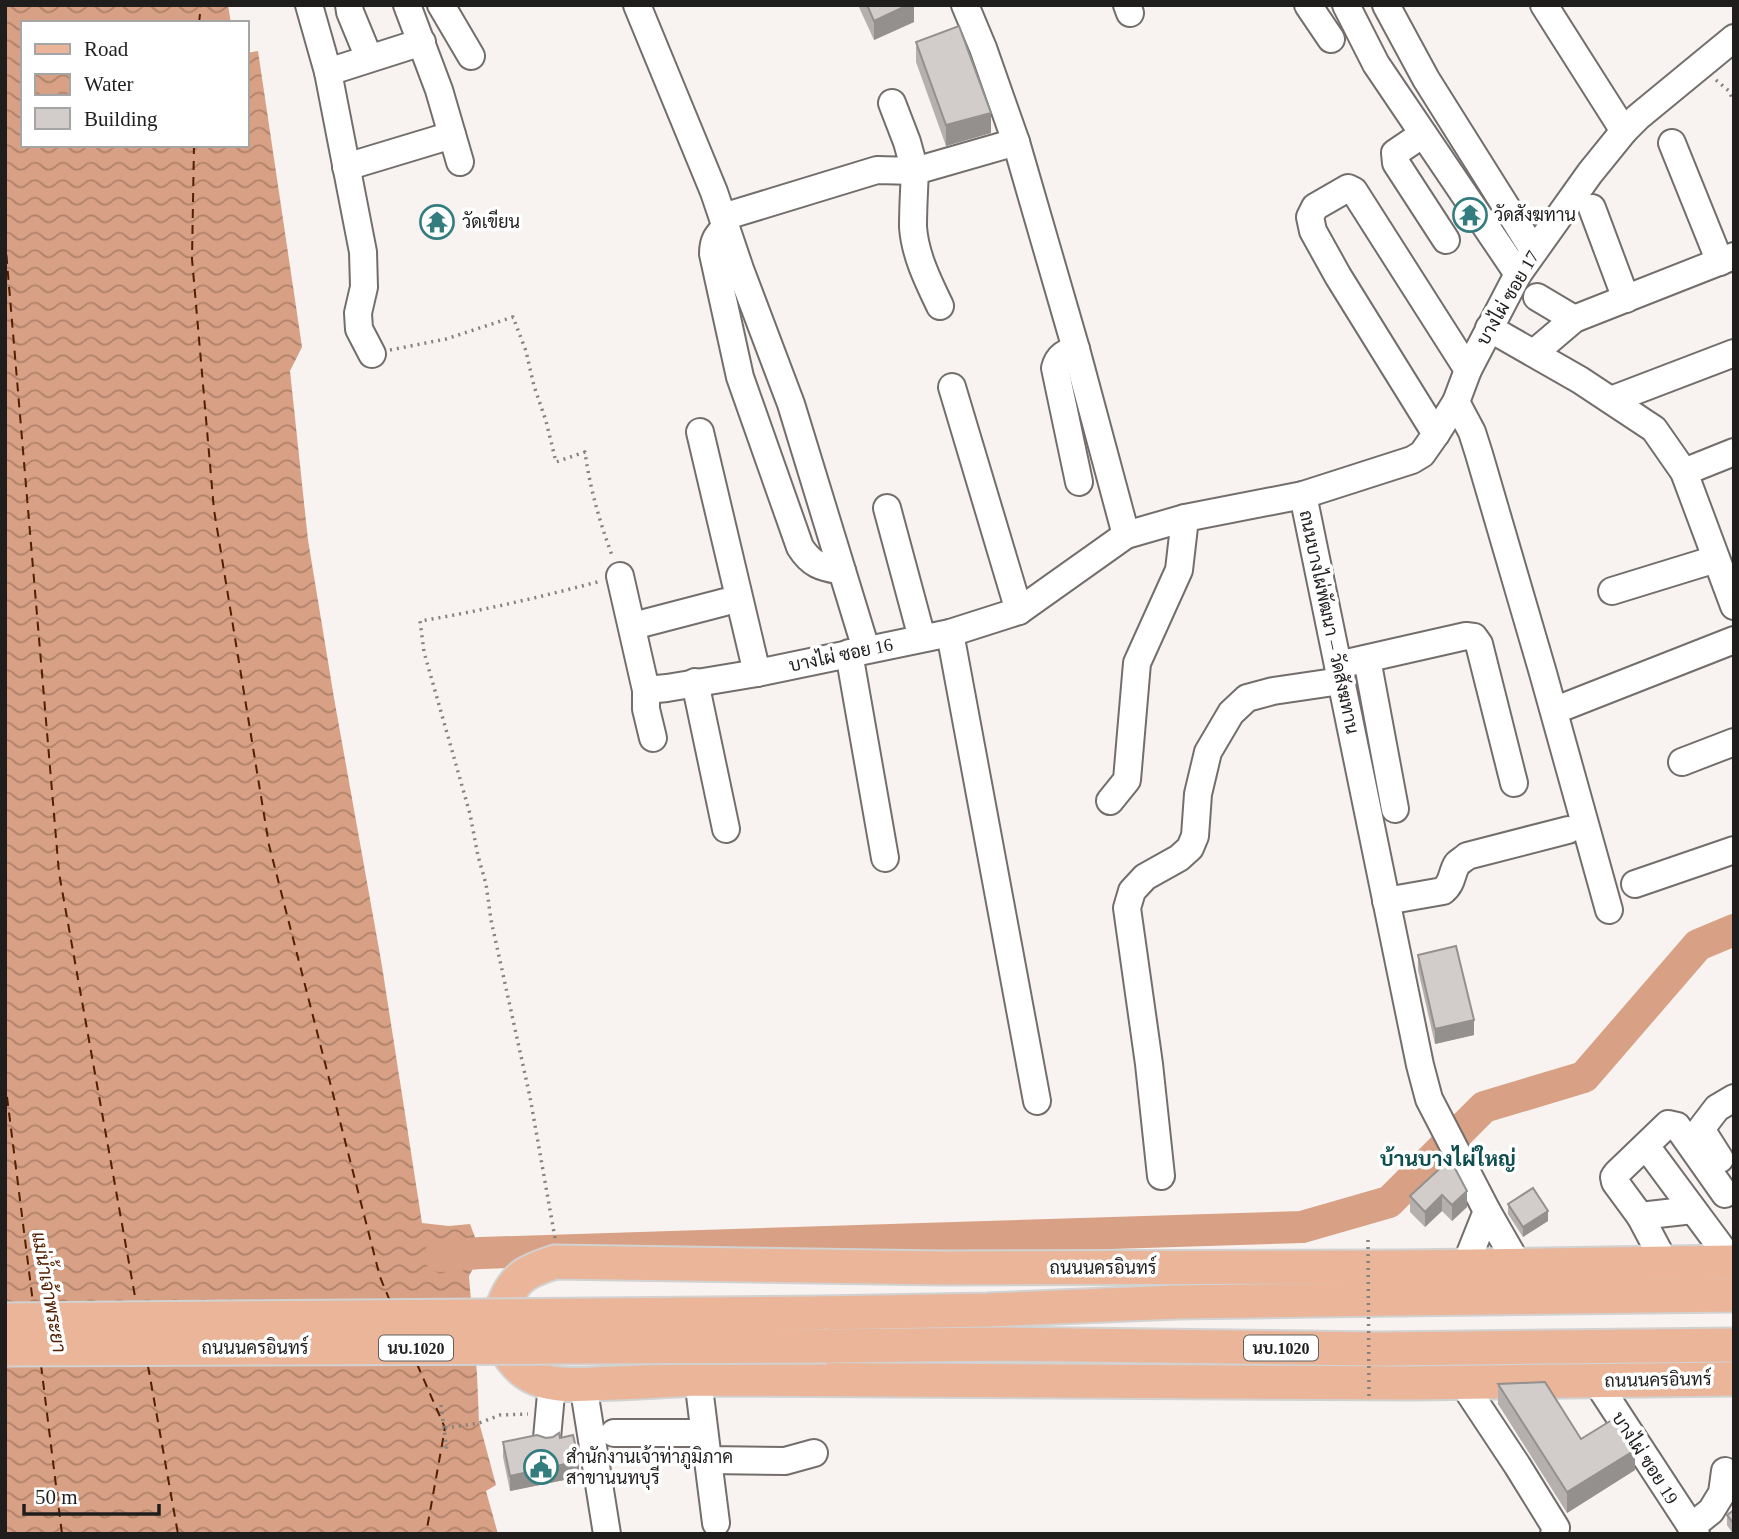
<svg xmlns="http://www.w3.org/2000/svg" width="1739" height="1539" font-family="'Times New Roman',Sarabun,serif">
<defs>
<pattern id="water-waves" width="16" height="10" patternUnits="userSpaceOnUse" patternTransform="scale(1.75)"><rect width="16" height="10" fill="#d8a084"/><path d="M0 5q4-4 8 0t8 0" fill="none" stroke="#af826b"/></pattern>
</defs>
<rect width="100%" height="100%" fill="#f8f3f0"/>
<polygon fill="url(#water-waves)" points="5,5 228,5 231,23 23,23 23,145 247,145 247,53 258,51 302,347 290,371 308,540 334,698 382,966 422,1223 449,1226 470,1224 481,1253 469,1276 477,1374 479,1422 496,1485 486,1491 498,1534 5,1534"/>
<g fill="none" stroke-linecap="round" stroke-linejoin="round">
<polyline stroke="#d8a084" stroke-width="32" points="440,1256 481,1253 1302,1227 1389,1202 1484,1107 1584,1077 1698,945 1734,930"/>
<g stroke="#522000" stroke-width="2" stroke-dasharray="9 7" stroke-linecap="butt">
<polyline points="199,23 201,5"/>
<polyline points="194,145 192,259 214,510 269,845 380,1277 390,1301"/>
<polyline points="5,239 59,873 136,1302"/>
<polyline points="5,1081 33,1303"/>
<polyline points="417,1364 445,1428 426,1534"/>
<polyline points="41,1365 62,1534"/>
<polyline points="148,1366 178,1534"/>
</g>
<g stroke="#736e6c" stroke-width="30">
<g id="minor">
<polyline points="309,5 328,72 363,252 364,287 358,313 359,329 372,354"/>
<polyline points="349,5 350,12 369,58"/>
<polyline points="407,5 439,90 460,162"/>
<polyline points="441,5 471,56"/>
<polyline points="637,5 714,192 740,269 791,404 866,649"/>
<polyline points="965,5 983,48 1016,142 1076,349 1126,535"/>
<polyline points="1127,5 1130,13"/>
<polyline points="1308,5 1331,39"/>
<polyline points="1346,5 1376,64 1518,274"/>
<polyline points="1386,5 1426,79 1534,251"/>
<polyline points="1544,5 1624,131"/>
<polyline points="328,72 422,42"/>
<polyline points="1423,134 1395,153 1396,163 1446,240"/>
<polyline points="1672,143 1720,262"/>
<polyline points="346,167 452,135"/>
<polyline points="1592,208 1626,299"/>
<polyline points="723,217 877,170 915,171 907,142 892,103"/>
<path d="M726,226C717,236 713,240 713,254L740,377L800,547C812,566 822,567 842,571"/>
<polyline points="1537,297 1574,319"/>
<path d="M940,306C928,281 915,255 913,227C913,209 914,190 915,171L1016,142"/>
<polyline points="1489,328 1580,380 1654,429 1684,472 1734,606"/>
<path d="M1076,349C1065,353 1058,356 1055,368L1079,482"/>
<polyline points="1534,353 1574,319 1734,256"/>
<polyline points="952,387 1019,611"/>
<polyline points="1611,400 1734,353"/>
<polyline points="1456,402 1472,432 1479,454 1543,673 1609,910"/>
<polyline points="700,432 757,673"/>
<polyline points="1436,434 1338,276 1313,231 1310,217 1315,207 1348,188 1354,191 1468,370"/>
<polyline points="1684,472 1734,452"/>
<polyline points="1303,495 1420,1065 1429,1099 1487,1211 1518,1265"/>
<polyline points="887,508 922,638"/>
<polyline points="620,576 646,690 667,688 757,673 950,633 1019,611 1126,535 1185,518 1303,495 1412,460 1422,454 1436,434 1456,402 1468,370 1518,274 1590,173 1624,131 1638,117 1734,38"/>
<polyline points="1612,591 1716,559"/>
<polyline points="633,626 725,602"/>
<polyline points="950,633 1037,1101"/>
<polyline points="849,653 885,858"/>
<polyline points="1367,659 1395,809"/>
<polyline points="1338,665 1466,636 1474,637 1479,644 1514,783"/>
<polyline points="695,682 726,829"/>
<polyline points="646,690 646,709 653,738"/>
<polyline points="1566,706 1734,640"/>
<polyline points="1682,762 1734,742"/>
<polyline points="1110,801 1127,780 1137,663 1179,570 1185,518"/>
<polyline points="1635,884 1734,850"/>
<path d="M1386,901L1443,891C1453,883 1451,874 1457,864C1460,861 1464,859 1467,856L1568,830"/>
<polyline points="1646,1146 1732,1262"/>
<polyline points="1720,1159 1701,1129 1717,1108 1734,1098"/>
<polyline points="1161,1176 1149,1064 1127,908 1132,891 1145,877 1179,858 1190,848 1195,836 1198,794 1208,752 1231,713 1247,698 1273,691 1341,681"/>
<polyline points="1640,1216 1693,1210"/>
<polyline points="1665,1263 1640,1216 1615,1182 1614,1177 1617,1173 1668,1124 1677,1126 1725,1194"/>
<polyline points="1465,1266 1487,1211"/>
<polyline points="698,1379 708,1460 785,1461 814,1453"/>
<polyline points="1596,1381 1696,1534"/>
<polyline points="1462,1382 1517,1465 1556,1528 1554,1534"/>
<polyline points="583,1384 607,1534"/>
<polyline points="614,1433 704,1433"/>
<polyline points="547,1438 552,1383"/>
<polyline points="708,1460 716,1523"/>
<polyline points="1691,1527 1711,1511 1722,1493 1725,1471"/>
</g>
</g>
<g stroke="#d2d2d2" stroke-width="37">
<g id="major">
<path d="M1734,1262L1403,1267L943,1268L555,1262C531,1270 517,1274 506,1299C504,1304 501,1309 501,1314C497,1348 518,1378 553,1383C573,1387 596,1383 617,1383C644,1382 671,1380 698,1379L1412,1383L1734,1379"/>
<polyline points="820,1313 987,1310 1177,1302 1316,1300 1734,1295"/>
<polyline points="827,1346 1004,1344 1379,1349 1734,1345"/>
</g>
</g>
<g stroke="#85817f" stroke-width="3.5" stroke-dasharray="2 5" stroke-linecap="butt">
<polyline points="1716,80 1729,91 1734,102"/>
<path d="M390,350L446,339L513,317L526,351L534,386L546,421L556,462L585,452C590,489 600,523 613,558"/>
<path d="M555,1238L530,1097L491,920L486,884L478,856L470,814L424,652L420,621C481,611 541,597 601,581"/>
<polyline points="441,1405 447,1451"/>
<polyline points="445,1428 479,1423 500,1415 528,1414"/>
</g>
<use href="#minor" stroke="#fff" stroke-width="26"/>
<use href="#major" stroke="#eab598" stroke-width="33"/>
<g stroke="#d2d2d2" stroke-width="37" stroke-linecap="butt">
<g id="major-bridge">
<polyline points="5,1320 820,1313"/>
<polyline points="5,1349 827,1346"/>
</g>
</g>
<polyline stroke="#85817f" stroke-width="3.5" stroke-dasharray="2 5" stroke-linecap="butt" points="1368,1240 1369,1396"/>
<use href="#major-bridge" stroke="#eab598" stroke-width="33"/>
</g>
<g fill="#b5b0ae">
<polygon points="858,5 914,5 914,22 874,40"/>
<polygon points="916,42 991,133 946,146 916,62"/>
<polygon points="1418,955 1474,1035 1435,1044 1418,970"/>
<polygon points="1450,1159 1467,1207 1452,1221 1442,1211 1425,1227 1410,1212 1410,1196"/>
<polygon points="1508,1204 1548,1221 1523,1237 1508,1214"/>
<polygon points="1498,1384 1581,1439 1635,1470 1567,1513 1498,1404"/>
<polygon points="546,1438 560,1438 579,1477 510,1491 503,1457 503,1442"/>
<polygon points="1734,1510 1734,1534 1733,1534 1727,1525 1727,1515"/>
</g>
<g fill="#93908d">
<polygon points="908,5 914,5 914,22 874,40 874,21"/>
<polygon points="991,113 991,133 946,146 946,125"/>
<polygon points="1474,1020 1474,1035 1435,1044 1435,1029"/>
<polygon points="1467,1191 1467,1207 1452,1221 1452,1205"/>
<polygon points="1442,1195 1442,1211 1425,1227 1425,1212"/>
<polygon points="1548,1211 1548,1221 1523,1237 1523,1227"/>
<polygon points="1635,1450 1635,1470 1567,1513 1567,1492"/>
<polygon points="579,1461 579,1477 510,1491 510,1476"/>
</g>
<g fill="#d2cdca" stroke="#93908d" stroke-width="2">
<polygon points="867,5 908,5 874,21"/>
<polygon points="959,26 991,113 946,125 916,42"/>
<polygon points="1456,946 1474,1020 1435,1029 1418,955"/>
<polygon points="1450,1159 1467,1191 1452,1205 1442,1195 1425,1212 1410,1196"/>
<polygon points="1533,1188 1548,1211 1523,1227 1508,1204"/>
<polygon points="1545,1382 1581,1439 1615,1418 1635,1450 1567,1492 1498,1384"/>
<polygon points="559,1433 560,1438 573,1435 579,1461 510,1476 503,1442 537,1435 546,1438 553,1437"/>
<polygon points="1734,1510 1734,1524 1727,1515"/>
</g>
<defs>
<g id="temple-ring" transform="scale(1.75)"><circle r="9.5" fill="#fff" stroke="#347d7f" stroke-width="1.5"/><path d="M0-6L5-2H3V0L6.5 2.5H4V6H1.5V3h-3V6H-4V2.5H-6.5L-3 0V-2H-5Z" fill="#347d7f"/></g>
<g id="civic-ring" transform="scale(1.75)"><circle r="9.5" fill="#fff" stroke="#347d7f" stroke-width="1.5"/><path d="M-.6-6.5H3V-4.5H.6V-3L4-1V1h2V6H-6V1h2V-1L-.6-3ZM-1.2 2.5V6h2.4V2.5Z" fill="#347d7f"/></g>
</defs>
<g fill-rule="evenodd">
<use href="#temple-ring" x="1470" y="215"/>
<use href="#temple-ring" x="437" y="222"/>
<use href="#civic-ring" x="541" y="1467"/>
</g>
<g text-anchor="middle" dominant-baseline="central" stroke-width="7" stroke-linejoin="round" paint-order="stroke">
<g fill="#fff" stroke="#636261" stroke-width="2">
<rect x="379" y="1335.5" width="74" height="25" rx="5"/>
<rect x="1244" y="1335.5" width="74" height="25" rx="5"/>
</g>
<g font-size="16" font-weight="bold" fill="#201e1d">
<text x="416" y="1348">นบ.1020</text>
<text x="1281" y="1348">นบ.1020</text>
</g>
<g font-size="18" fill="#201e1d" stroke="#fff" text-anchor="start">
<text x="1494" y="215">วัดสังฆทาน</text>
<text x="462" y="222">วัดเขียน</text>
<text x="566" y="1457">สำนักงานเจ้าท่าภูมิภาค<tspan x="566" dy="21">สาขานนทบุรี</tspan></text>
</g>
<g font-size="18" fill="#201e1d" stroke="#fff">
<text transform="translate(1508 298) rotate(-60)">บางไผ่ ซอย 17</text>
<text transform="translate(1329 622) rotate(78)">ถนนบางไผ่พัฒนา – วัดสังฆทาน</text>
<text transform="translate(841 655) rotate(-12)">บางไผ่ ซอย 16</text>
<text x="1103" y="1268">ถนนนครอินทร์</text>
<text x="255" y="1348">ถนนนครอินทร์</text>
<text transform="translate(1658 1380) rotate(-1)">ถนนนครอินทร์</text>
<text transform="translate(1645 1458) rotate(57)">บางไผ่ ซอย 19</text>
</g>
<g font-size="19" font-style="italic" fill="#522000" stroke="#fff">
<text transform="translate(49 1292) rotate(80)">แม่น้ำเจ้าพระยา</text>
</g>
<g font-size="21" font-weight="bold" fill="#0f4e50" stroke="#fff">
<text x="1448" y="1159">บ้านบางไผ่ใหญ่</text>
</g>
</g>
<rect width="1739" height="1539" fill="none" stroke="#201e1d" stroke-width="14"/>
<rect x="21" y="21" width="228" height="126" fill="#ffffff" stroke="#a6a5a5" stroke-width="2"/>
<rect x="35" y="44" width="35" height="10" fill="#eab598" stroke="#a6a5a5" stroke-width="2"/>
<text x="84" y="56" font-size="21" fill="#201e1d">Road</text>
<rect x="35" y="74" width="35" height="21" fill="url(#water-waves)" stroke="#a6a5a5" stroke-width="2"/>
<text x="84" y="91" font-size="21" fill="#201e1d">Water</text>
<rect x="35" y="108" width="35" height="21" fill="#d2cdca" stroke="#a6a5a5" stroke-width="2"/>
<text x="84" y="126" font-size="21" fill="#201e1d">Building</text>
<path d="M24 1504v10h135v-10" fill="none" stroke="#201e1d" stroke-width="3.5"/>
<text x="35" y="1504" font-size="21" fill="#201e1d" stroke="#ffffff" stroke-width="5" paint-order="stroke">50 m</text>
</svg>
